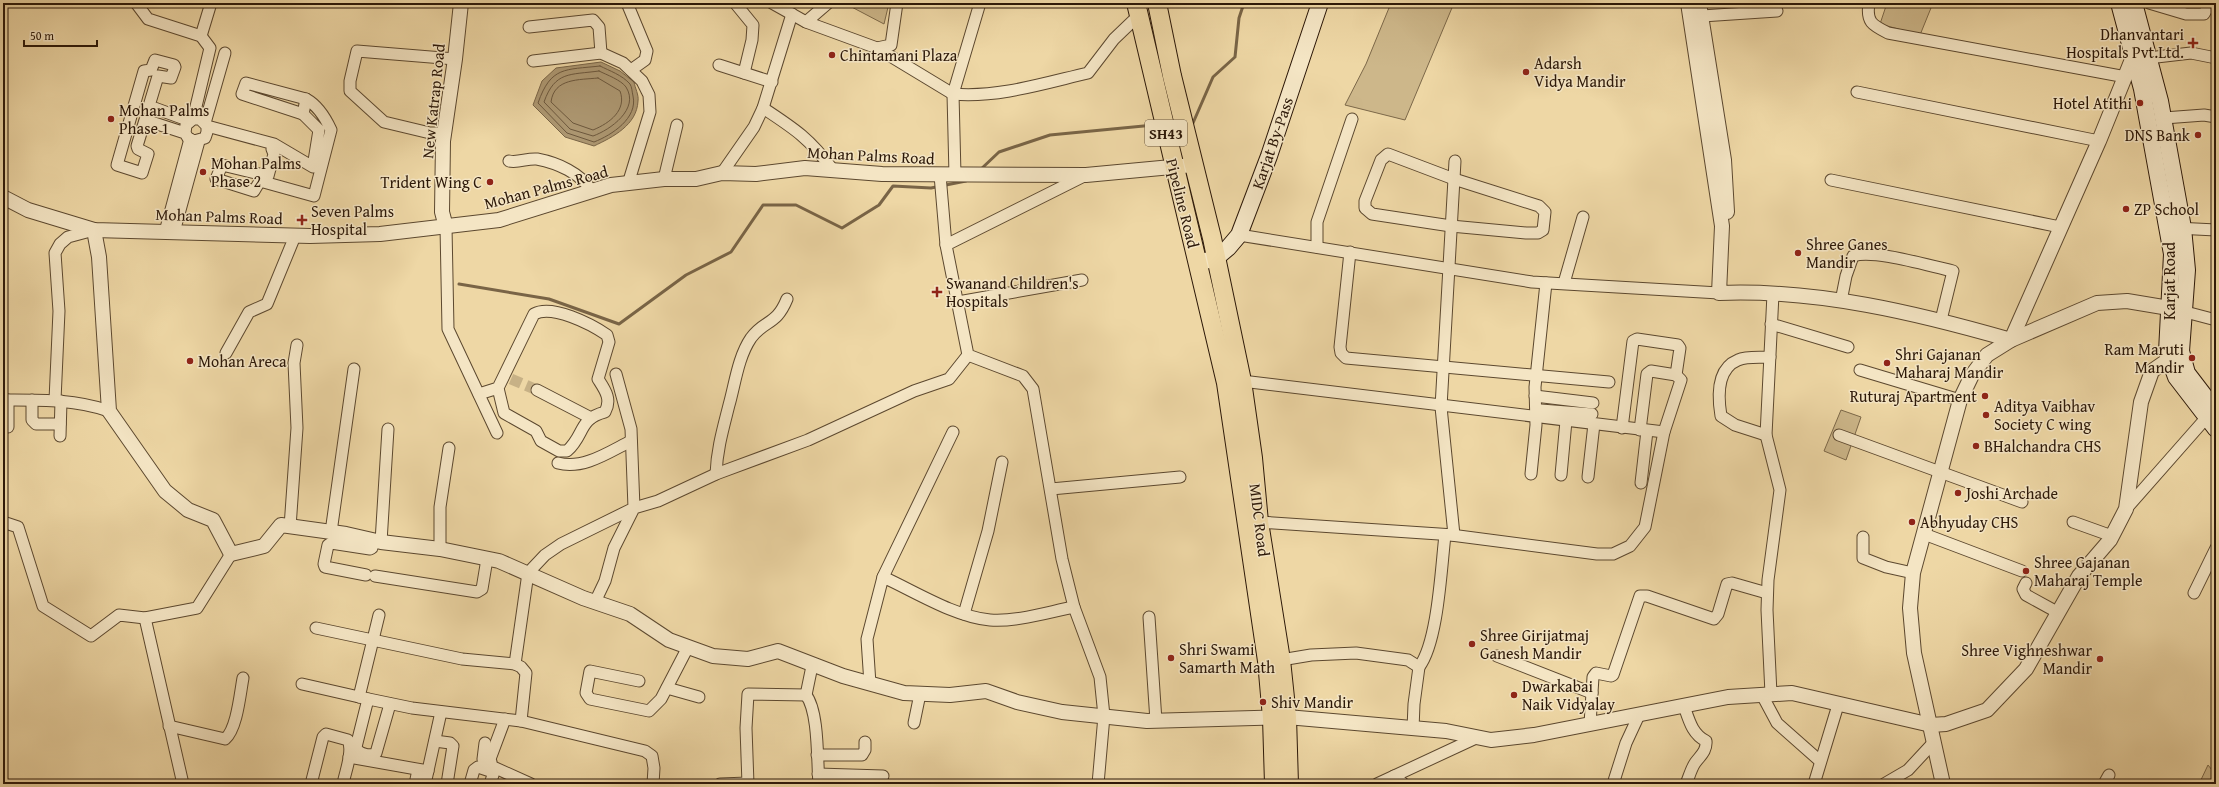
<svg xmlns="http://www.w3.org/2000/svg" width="2219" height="787" font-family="'Gentium Book Plus',serif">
<rect width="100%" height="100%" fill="#eed7a5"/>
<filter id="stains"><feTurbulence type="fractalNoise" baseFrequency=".005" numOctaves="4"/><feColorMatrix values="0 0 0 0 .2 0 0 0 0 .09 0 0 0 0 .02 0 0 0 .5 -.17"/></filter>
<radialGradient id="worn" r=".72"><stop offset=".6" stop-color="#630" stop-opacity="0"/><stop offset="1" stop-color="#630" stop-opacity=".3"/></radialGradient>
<g fill="#cdb78a" stroke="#7c6849">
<polygon points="844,3 889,3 884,24"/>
<polygon points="1391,3 1454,3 1405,120 1345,105 1366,64"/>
<polygon points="1887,3 1933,3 1920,35 1880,24"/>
<polygon points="1841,410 1861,417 1846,460 1824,451"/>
<polygon points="2208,765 2216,775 2216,784 2199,784"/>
</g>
<path fill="#ac9670" stroke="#796446" d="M601,62L620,71L634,82C635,88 639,95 638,101C637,125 613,137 594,146L565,137L533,105L542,81L556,68Z"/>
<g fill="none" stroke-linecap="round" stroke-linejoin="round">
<g stroke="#6c573c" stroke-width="1">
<path d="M600,66C610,71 622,75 630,84C632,87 632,92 633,96C638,118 612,135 594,142L567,133L538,103C551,66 565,70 600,66Z"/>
<path d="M599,71C607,75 621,80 626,87C640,109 610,130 593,136L570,129L544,102C555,71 570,75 599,71Z"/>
<path d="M598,78L620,91C627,110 610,123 593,130L573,123L551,102C554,78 579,80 598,78Z"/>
</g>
<g stroke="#796446" stroke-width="3">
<polyline points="1193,123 1213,77 1235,57 1239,18 1244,3"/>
<polyline points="980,170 999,152 1050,135 1154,125"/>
<polyline points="459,284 549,299 619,324 686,275 731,252 763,205 796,205 842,228 879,205 893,186 931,188 966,181"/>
</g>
<polyline stroke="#c7b186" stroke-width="11" stroke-dasharray="11 5.5" stroke-linecap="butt" points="511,379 537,390"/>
<g stroke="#5c482f" stroke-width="13">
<g id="minor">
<polyline points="136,3 148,19 201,36 210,48 193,119"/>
<polyline points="627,3 647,51 645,60 631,70"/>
<polyline points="735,3 753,25 752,40 744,73"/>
<path d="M772,3L806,22L877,48L953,94C998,98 1045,83 1088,73L1114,39L1138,16"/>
<path d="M1869,3C1866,22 1872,25 1888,33L2126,77"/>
<polyline points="2149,3 2186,14 2204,14 2210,3"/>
<polyline points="1702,16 1777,11"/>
<polyline points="806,22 828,3"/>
<polyline points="529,27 593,20 599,27 601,53"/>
<polyline points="201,36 211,3"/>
<polyline points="877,48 891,45 897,3"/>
<polyline points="2148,58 2191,53 2216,58"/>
<polyline points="533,61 601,53 623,63 642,81 649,95 650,112 628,184"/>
<polyline points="719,65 772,82"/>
<polyline points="1857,92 2099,141"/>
<path d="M763,108C795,129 810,139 833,170"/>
<polyline points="303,114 242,94 246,83 306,99"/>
<polyline points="2164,118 2204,115 2216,117"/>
<polyline points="205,123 225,53"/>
<path d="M207,126L274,144L313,167L319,130L303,114L306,99C317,105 326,119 331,130L314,196L260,181L254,191L216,179L222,165L268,176L274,154L272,149L274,144"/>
<polyline points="185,133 186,125 193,119 200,119 207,126 207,132 205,138 194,141 188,138 185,133 145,120 137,146 138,149 148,154 142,173 117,165 144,71 151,70 155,60 174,65 175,67 171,78 158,76 149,106 190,121"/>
<polyline points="444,133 430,133 384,122 350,91 350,81 357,51 455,59"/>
<polygon points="1388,154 1454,179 1539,206 1545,212 1543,230 1538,233 1526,233 1451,226 1372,214 1365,208 1365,201 1381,160"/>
<path d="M509,161C519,163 527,158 537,159C558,163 580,173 592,191"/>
<polyline points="722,173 754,127 763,108 792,14"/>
<polyline points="940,175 946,245"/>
<polyline points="955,175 953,94 980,3"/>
<polyline points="1086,175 946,245 968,355 1023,376 1033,389 1062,559 1074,607 1100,677 1104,716 1098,784"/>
<polyline points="664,179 677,125"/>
<polyline points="1831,180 2060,227"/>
<polyline points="446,227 448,329 497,433"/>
<polyline points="2176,228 2216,230"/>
<polyline points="165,232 190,139"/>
<polyline points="174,232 199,141"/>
<polyline points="1239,235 1532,282 1719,293"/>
<polyline points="1317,247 1317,222 1352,119"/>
<polyline points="1350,252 1340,347 1341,353 1346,358 1609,382"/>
<polyline points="1564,283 1583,217"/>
<path d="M1841,301L1846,276L1853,256C1874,249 1929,266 1953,271L1941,320"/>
<polyline points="958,302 1082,280"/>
<polyline points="2178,310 2216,320"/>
<polyline points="1771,324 1848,347"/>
<polyline points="226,353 249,312 267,304 295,236"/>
<polyline points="1860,370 1960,400"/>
<polyline points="1242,381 1664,432"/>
<polyline points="537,390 591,418"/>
<path d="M479,394L498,388L534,314C552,304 591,324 607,335L609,342L598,379C605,390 612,399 605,412C578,419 585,435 567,451H559L541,441L536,431L504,413L498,388"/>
<polyline points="1535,396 1593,403"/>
<path d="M3,400C40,400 74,399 109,411"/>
<polyline points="8,400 8,427"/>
<polyline points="32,400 32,420 36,424 60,424"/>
<polyline points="55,400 59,311 55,253 60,244 68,237 94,230"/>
<polyline points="1541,410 1592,414"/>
<polyline points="1622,428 1633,341 1637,339 1678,345 1680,348 1676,375 1651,371 1647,374 1640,430"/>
<path d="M1766,435L1735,425L1721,416C1718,398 1716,369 1738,360C1747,356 1760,358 1770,357"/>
<polyline points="1839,435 2022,502"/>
<polyline points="60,436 61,401"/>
<path d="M558,463C583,470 609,452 631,441"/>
<path d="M716,474C717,449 723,429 729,405C735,384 738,357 751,338C765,319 776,326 787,299"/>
<polyline points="1531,474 1536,425 1535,387 1546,283"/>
<polyline points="1561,475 1566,421"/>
<polyline points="1588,477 1594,424"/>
<polyline points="1641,483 1647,431"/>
<polyline points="1051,489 1180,477"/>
<polyline points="2126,509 2207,417"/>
<polyline points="3,522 18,527 43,606 91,636 119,615 145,618"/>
<polyline points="1259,522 1454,535 1441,407 1455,161"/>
<polyline points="2073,522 2112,536"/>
<polyline points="290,527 297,428 294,363 297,345"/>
<polyline points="331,532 354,369"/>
<polyline points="1924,534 2022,571"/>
<polyline points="1451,535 1597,554 1613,554 1630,546 1645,527 1664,432 1681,380 1676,375"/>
<polyline points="1863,537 1863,558 1886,567 1913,573"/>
<polyline points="381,542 388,429"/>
<polyline points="440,549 440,507 449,448"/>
<polyline points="366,575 325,567 324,564 328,545 331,543 370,549 372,548 373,540"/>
<polyline points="375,576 477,592 482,589 487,559"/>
<polyline points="883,577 953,432"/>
<polyline points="2026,583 2023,589 2026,595 2057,612"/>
<polyline points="2194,593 2216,548"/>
<polyline points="595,602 605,581 614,548 634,508 658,501 716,474 808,440 914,391 949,379 968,355"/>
<polyline points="964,614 988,531 1002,462"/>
<polyline points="379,615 359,697 412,708 521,721 645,751 652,756 654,768 653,784"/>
<polyline points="1149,617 1156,721"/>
<polyline points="316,628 462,659 515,664"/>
<polyline points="1497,656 1592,693"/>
<polyline points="1281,660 1311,655 1356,653 1408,660 1419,667 1414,704 1413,729"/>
<path d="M1419,667C1438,642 1441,569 1445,535"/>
<polyline points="639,681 590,671 586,693 590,699 649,711 661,699 688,647"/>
<polyline points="302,684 359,697"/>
<path d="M870,684L867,639L883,577C914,591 955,617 990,620C1017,622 1048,612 1074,607"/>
<polyline points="667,688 699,697"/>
<polyline points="1771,694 1767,610 1768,580 1780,490 1766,435 1773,294"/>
<path d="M806,695C819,712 817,761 819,784"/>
<polyline points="1762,695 1777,723 1820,761"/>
<path d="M368,699L356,747C358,754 370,757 376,753L390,704"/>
<path d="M1684,706C1689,720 1692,734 1706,741C1707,751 1700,756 1695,763C1691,769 1689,777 1686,784"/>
<polyline points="505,719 490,759 491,766 531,784"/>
<polyline points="521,721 526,673 521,667 515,664 528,573 545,555 561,544 634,508 631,429 616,374"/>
<polyline points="914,723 920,694"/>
<polyline points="1590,724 1593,677 1596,673 1611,676 1613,675 1640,596 1647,596 1714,619 1718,614 1727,584 1732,583 1767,593"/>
<path d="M169,726L225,739C237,729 240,694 243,678"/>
<polyline points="435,741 450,743 453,746 447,784"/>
<polyline points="485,743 483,759 491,762"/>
<polyline points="817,755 862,755 865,750 865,742"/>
<polyline points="349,757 428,771"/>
<polyline points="818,774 883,776"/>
<polyline points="1394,776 1404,784"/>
<polyline points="183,784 145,618 197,608 231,554"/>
<path d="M311,784L323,737L326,734L348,740C354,751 345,772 343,784"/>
<polyline points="415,784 418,770"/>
<polyline points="425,784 441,712"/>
<polyline points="470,784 474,770 478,767 493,772"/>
<polyline points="490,784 495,769"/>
<polyline points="720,784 748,783"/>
<polyline points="748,784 746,728 748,694 806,695 812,666"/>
<polyline points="1377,784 1478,737"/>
<polyline points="1613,784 1626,743 1639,715"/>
<polyline points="1814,784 1838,705"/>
<polyline points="1884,784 1908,770 1934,742"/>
<polyline points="2104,784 2109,775"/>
</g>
</g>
<g stroke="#5c482f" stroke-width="16">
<g id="tertiary">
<path d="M1688,3L1722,226L1719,293C1817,289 1917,313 2011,340L2099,141L2133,57H2138"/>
<polyline points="1699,3 1724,160 1727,212"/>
<polyline points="3,197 28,210 94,230 310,236 380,234 499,220 611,185 664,179 696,179 722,173 756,174 805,168 882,174 1086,175 1193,165"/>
<polyline points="446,227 442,212 443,141 455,59 461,3"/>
<polyline points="94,230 99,257 109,411 165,491 188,510 213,520 231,554 264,546 281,525 346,534 381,542 440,549 499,561 583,598 630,614 669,640 713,656 748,659 778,651 843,676 904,693 950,695 986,691 1017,702 1062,712 1147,721 1287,717 1446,731 1491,740 1534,735 1728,697 1792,693 1931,725 1946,724 1987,710 2026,669 2079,576 2110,540 2126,509 2141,402 2152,371 2178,353"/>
<polyline points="1943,784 1914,653 1910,608 1913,573 1960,400 1972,375 1987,355 2011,340 2097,303 2127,301 2169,308"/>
</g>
</g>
<g stroke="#2c1808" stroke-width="18">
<g id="secondary">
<polyline points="2119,3 2142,89 2172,254 2167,352 2176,377 2216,429"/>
<polyline points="2134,3 2160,101 2183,228 2187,270 2181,351 2187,373 2213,407"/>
<polyline points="1199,262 1215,259 1228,248 1239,235 1269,156 1320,3"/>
</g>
</g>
<g stroke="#2c1808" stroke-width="20">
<g id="primary">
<polyline points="1136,3 1226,383 1267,661 1272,718 1274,784"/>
<polyline points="1157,3 1172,76 1212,238 1242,381 1253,458 1259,522 1281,660 1287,717 1289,784"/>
</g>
</g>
<use href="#minor" stroke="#f4e5c4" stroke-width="11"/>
<use href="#tertiary" stroke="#f4e5c4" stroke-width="14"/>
<use href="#secondary" stroke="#f4e5c4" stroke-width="16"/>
<use href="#primary" stroke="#eed7a5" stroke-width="18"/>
</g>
<g fill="#8f2418" stroke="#f4e5c4" stroke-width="1.5">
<path d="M2191 37h4v4h4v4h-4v4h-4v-4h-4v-4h4z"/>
<circle cx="832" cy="55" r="4"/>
<circle cx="1526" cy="72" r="4"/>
<circle cx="2140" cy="103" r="4"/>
<circle cx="111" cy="119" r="4"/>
<circle cx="2198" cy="135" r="4"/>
<circle cx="203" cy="172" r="4"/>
<circle cx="490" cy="182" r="4"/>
<circle cx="2126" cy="209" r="4"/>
<path d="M300 214h4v4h4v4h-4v4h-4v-4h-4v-4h4z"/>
<circle cx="1798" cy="253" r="4"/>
<path d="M935 286h4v4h4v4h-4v4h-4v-4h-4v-4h4z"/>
<circle cx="2192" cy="358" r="4"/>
<circle cx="190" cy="361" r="4"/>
<circle cx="1887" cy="363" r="4"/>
<circle cx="1985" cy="396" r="4"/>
<circle cx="1986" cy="415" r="4"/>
<circle cx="1976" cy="446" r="4"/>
<circle cx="1958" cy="493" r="4"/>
<circle cx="1912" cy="522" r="4"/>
<circle cx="2026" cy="571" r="4"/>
<circle cx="1472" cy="644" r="4"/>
<circle cx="1171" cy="658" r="4"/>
<circle cx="2100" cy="659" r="4"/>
<circle cx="1514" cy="695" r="4"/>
<circle cx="1263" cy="702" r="4"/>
</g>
<g text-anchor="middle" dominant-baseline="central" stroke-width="3" stroke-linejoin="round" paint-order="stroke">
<rect fill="#f4e5c4" stroke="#685640" stroke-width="1" x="1145" y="120" width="42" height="26" rx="3"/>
<g font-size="15" font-weight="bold" fill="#2c1808">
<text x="1166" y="133">SH43</text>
</g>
<g font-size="16" fill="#2c1808" stroke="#f4e5c4" text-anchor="start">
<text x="2184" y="34" text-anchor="end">Dhanvantari<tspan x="2184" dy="18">Hospitals Pvt.Ltd.</tspan></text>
<text x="840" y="55">Chintamani Plaza</text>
<text x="1534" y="63">Adarsh<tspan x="1534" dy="18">Vidya Mandir</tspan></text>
<text x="2132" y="103" text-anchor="end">Hotel Atithi</text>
<text x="119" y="110">Mohan Palms<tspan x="119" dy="18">Phase 1</tspan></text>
<text x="2190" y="135" text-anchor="end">DNS Bank</text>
<text x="211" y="163">Mohan Palms<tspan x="211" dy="18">Phase 2</tspan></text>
<text x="482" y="182" text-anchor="end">Trident Wing C</text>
<text x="2134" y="209">ZP School</text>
<text x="311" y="211">Seven Palms<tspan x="311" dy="18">Hospital</tspan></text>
<text x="1806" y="244">Shree Ganes<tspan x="1806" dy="18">Mandir</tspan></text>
<text x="946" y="283">Swanand Children's<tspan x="946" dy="18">Hospitals</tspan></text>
<text x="2184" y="349" text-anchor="end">Ram Maruti<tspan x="2184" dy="18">Mandir</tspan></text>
<text x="1895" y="354">Shri Gajanan<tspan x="1895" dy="18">Maharaj Mandir</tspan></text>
<text x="198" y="361">Mohan Areca</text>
<text x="1977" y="396" text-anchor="end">Ruturaj Apartment</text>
<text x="1994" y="406">Aditya Vaibhav<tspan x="1994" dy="18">Society C wing</tspan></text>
<text x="1984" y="446">BHalchandra CHS</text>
<text x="1966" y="493">Joshi Archade</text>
<text x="1920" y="522">Abhyuday CHS</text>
<text x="2034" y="562">Shree Gajanan<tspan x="2034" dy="18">Maharaj Temple</tspan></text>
<text x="1480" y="635">Shree Girijatmaj<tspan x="1480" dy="18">Ganesh Mandir</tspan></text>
<text x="1179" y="649">Shri Swami<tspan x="1179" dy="18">Samarth Math</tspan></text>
<text x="2092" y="650" text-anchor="end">Shree Vighneshwar<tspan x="2092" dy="18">Mandir</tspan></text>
<text x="1522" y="686">Dwarkabai<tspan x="1522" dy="18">Naik Vidyalay</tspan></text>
<text x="1271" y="702">Shiv Mandir</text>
</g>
<g font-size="16" fill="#2c1808" stroke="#f4e5c4">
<text transform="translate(433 101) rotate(-84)">New Katrap Road</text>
<text transform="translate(1272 143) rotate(-71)">Karjat By-Pass</text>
<text transform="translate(871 155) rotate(3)">Mohan Palms Road</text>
<text transform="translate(546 187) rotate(-15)">Mohan Palms Road</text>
<text transform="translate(1183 203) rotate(76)">Pipeline Road</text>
<text transform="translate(219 216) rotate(2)">Mohan Palms Road</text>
<text transform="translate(2169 281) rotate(-90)">Karjat Road</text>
<text transform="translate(1260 520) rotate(83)">MIDC Road</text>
</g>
</g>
<rect width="2219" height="787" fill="none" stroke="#eed7a5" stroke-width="16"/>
<rect x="4" y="4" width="2211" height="779" fill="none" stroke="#2c1808" stroke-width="2"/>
<rect x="8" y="8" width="2203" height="771" fill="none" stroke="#2c1808"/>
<path d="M24 40v6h73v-6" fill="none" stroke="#2c1808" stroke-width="2"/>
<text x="30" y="40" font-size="12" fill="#2c1808" stroke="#f4e5c4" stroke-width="3" paint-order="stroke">50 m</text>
<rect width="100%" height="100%" filter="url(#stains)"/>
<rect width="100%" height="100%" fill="url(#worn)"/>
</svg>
